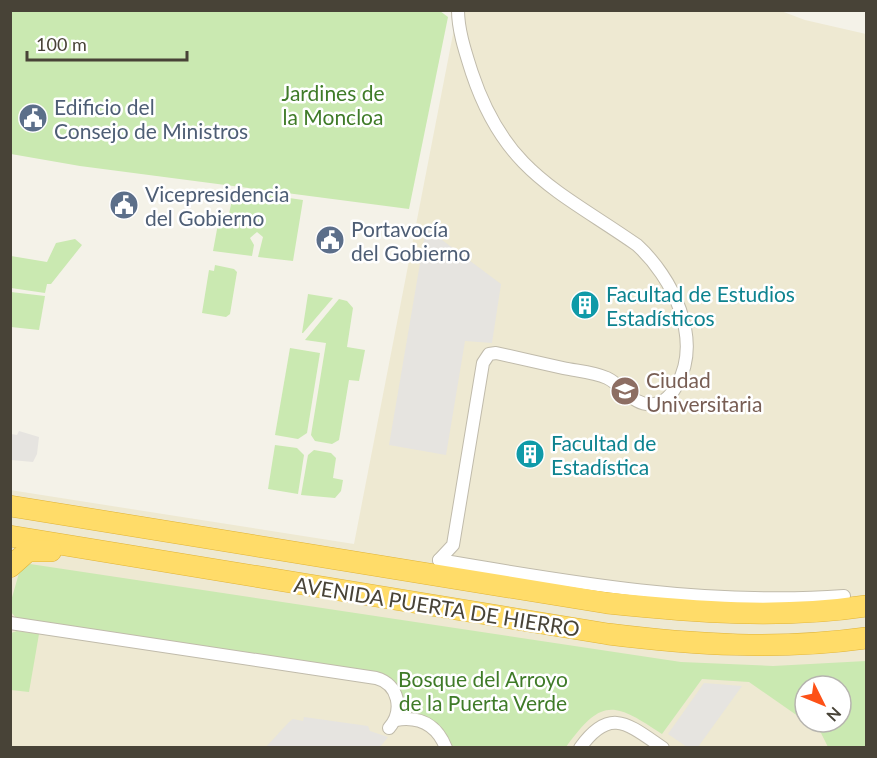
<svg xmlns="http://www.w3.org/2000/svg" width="877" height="758" font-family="Lato,sans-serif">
<rect width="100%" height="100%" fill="#f4f2e8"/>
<path fill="#eee9d2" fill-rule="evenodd" d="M462,11H781L805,20L866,34V747H11L10,490L354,544L454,29ZM805,686H841V722H805Z"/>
<g fill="#cae9b1">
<polygon points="10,11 440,11 448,17 409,209 80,166 11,154"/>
<polygon points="234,190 303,200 293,261 258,257 263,237 257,232 250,238 254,245 252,256 213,251 220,213 229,214"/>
<polygon points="75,239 82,245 51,284 47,284 45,293 11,288 11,256 47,262 56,243"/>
<polygon points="215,265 234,269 237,272 230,314 226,317 202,313 209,270 214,271"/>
<polygon points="11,292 45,296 39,330 11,327"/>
<polygon points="308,294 333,298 303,333 302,333"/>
<polygon points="339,299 347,301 353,308 347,347 365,350 359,381 349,380 339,440 332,444 315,441 311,435 326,343 305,340"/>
<polygon points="290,348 320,353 307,433 298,439 275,435"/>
<polygon points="275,445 297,448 304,455 298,494 268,489"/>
<polygon points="314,450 331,453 336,458 333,478 343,480 341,491 335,498 301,495 308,455"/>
<path d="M30,564L681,662L773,666L866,661V747H828L821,733L806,722H841V686H805V721L749,682L702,679L662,734C614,702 602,697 566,747H448L447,744L401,715L393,682L17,619L11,612V601L21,566Z"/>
<polygon points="17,631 39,634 29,692 11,690 11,633"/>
</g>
<g fill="#e6e4e0">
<polygon points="426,228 501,284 492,343 465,341 446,455 389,445"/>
<polygon points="19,431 39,437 37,454 33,462 11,460 11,434 17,435"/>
<polygon points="704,683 742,686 698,747 687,747 668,734"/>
<polygon points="304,717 368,726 370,731 388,737 380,747 266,747 289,722 293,719 303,721"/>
</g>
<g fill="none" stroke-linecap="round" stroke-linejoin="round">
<g stroke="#c0bbab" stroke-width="14">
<g id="street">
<path d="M439,560L453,545L483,363L489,354L496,353C518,358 541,363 563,368C577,371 594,372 607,378C624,386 633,407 654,404C664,403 673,393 677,385C703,338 672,277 637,245C558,190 505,172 472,73C466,54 458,31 458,10"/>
<path d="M439,560C573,583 708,606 844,596"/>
<path d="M10,623L376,678C399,684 404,711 389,728"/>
<path d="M396,720C420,716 437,725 446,748"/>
<path d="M580,748C610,706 628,724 663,748"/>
</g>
</g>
<g stroke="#e0b337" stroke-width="22">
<g id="highway">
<path d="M10,506L607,603C695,612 779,619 866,606"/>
<path d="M10,536L608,634C695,645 780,650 866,638"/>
<polyline points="10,567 28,551 51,551"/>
</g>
</g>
<use href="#street" stroke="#fff" stroke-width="12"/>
<use href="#highway" stroke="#ffdc69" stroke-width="21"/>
</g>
<defs>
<g id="civic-disc" transform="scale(1.5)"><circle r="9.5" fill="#5c6f8a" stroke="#fff"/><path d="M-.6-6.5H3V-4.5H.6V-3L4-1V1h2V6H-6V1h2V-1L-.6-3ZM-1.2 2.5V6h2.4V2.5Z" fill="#fff"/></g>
<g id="building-disc" transform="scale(1.5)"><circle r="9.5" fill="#0f9aa8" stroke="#fff"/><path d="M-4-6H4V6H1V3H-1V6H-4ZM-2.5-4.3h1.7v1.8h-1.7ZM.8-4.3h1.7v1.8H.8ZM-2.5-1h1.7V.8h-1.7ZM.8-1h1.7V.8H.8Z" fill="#fff"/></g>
<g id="university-disc" transform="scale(1.5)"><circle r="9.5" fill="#8d6e63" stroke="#fff"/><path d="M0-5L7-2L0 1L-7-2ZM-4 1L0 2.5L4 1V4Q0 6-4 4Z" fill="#fff"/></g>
</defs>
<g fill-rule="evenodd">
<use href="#civic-disc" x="33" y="118"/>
<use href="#civic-disc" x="124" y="205"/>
<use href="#civic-disc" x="330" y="240"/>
<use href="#building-disc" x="585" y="305"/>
<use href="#university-disc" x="625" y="391"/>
<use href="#building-disc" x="530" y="454"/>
</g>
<g text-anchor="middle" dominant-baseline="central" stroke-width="5" stroke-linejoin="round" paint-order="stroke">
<g font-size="21" fill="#3f7b28" stroke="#fff">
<text x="333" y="92">Jardines de<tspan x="333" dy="24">la Moncloa</tspan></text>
<text x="483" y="678">Bosque del Arroyo<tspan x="483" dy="24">de la Puerta Verde</tspan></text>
</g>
<g font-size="21" fill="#4e5e75" stroke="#fff" text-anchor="start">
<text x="54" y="106">Edificio del<tspan x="54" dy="24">Consejo de Ministros</tspan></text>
<text x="145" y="193">Vicepresidencia<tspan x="145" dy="24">del Gobierno</tspan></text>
<text x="351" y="228">Portavocía<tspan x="351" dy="24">del Gobierno</tspan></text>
</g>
<g font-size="21" fill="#0d838f" stroke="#fff" text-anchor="start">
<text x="606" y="293">Facultad de Estudios<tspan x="606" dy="24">Estadísticos</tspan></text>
<text x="551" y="442">Facultad de<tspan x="551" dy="24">Estadística</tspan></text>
</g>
<g font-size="21" fill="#785e54" stroke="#fff" text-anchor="start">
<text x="646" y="379">Ciudad<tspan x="646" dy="24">Universitaria</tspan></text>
</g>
<g font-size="21" fill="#484337" stroke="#fff">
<text transform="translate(437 606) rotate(9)">AVENIDA PUERTA DE HIERRO</text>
</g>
</g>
<rect width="877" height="758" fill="none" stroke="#484337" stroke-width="24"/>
<g transform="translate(823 704) rotate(133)"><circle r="28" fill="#ffffff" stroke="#b6b4af" stroke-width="1.5"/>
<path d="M0-4.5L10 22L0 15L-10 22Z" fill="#fd5117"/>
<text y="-9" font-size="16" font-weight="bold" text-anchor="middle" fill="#484337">N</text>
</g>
<path d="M27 51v9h160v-9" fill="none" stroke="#484337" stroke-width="3"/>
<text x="36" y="51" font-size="18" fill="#484337" stroke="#ffffff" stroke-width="4.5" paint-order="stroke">100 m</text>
</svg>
